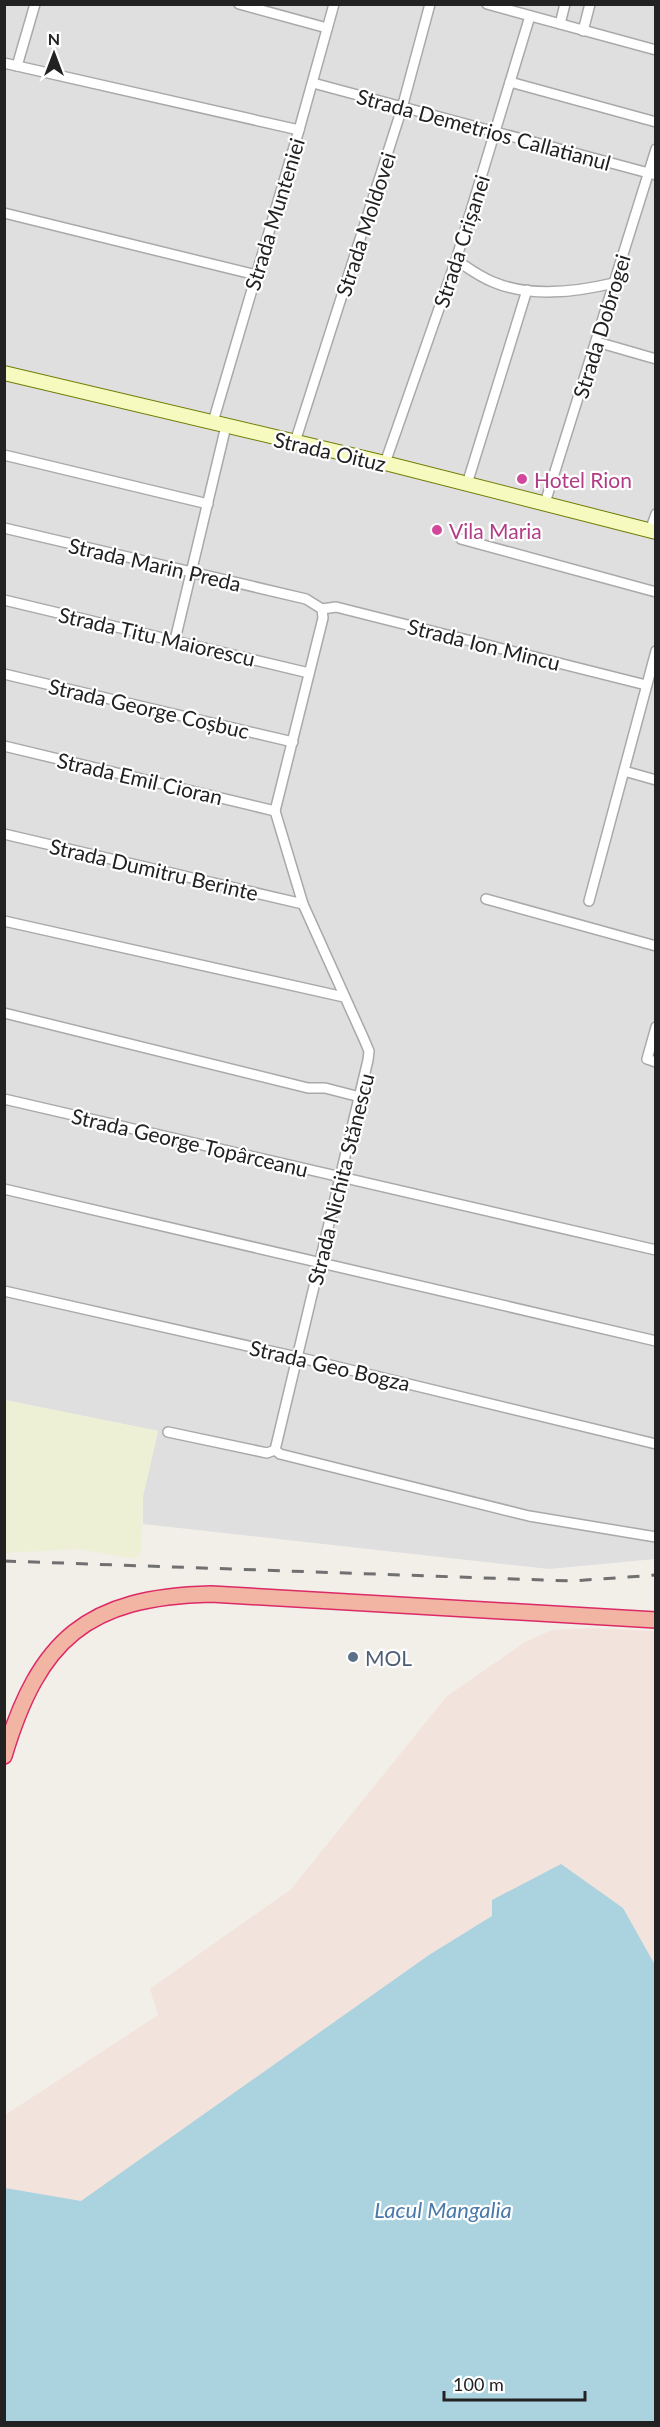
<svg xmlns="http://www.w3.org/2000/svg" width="660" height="2427" font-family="Lato,sans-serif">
<rect width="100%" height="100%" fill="#f2efe9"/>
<polygon fill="#e0dfdf" points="5,5 655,5 655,1559 549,1569 143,1524 143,1496 158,1431 5,1400"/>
<polygon fill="#f3e3dd" points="590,1628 655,1631 655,2211 339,2191 5,2213 5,2115 158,2015 150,1989 291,1889 447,1696 525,1642 552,1630"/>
<polygon fill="#eef0d5" points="4,1400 158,1431 143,1496 141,1552 136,1559 78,1549 5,1553"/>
<polygon fill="#aad3df" points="561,1864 623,1908 655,1965 655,2422 5,2422 5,2188 81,2201 429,1955 492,1916 492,1900"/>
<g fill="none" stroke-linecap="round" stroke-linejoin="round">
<g stroke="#a9a9a9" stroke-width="12">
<g id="minor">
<polyline points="239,4 327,28"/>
<polyline points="487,4 656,50"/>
<polyline points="560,24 565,4"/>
<polyline points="583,31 590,4"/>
<polyline points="4,63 299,130"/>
<polyline points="17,66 35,4"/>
<polyline points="510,82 656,122"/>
<polyline points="313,83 656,175"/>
<polyline points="4,213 256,275"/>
<path d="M456,260C468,268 480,277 493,282C531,298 576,292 614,283"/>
<polyline points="597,342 656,359"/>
<polyline points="213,422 299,130 334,4"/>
<polyline points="295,442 402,108 430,4"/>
<polyline points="4,455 208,504"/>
<polyline points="385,463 456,260 530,16"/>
<polyline points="467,484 527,290"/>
<polyline points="545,503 656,149"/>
<polyline points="4,528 306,599 322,609 323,618 275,811 303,904 363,1037 369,1051 368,1060 275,1450 280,1454 529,1516 656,1537"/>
<polyline points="650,531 656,514"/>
<polyline points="461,539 656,592"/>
<polyline points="4,600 309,673"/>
<polyline points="322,609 336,607 646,685"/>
<polyline points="175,640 226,426"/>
<polyline points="4,674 293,742"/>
<polyline points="4,746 275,811"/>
<polyline points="624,771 656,780"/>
<polyline points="4,834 303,904"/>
<polyline points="486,899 656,946"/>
<polyline points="589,901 656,651"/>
<polyline points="4,921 344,997"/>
<polyline points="4,1013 308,1088 325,1088 360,1097"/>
<polyline points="656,1027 647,1059 656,1062"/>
<polyline points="4,1099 656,1250"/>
<polyline points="4,1189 656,1341"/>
<polyline points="4,1291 297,1357 656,1444"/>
<polyline points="168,1432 267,1453 275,1450"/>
</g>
</g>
<g stroke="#707d05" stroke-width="16">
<polyline id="secondary" points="4,373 385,463 656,532"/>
</g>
<g stroke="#dc2a67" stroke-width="18">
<path id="trunk" d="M4,1756C39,1639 87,1597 211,1594L656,1620"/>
</g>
<use href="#minor" stroke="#fff" stroke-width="9"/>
<use href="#secondary" stroke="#f7fabf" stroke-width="14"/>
<use href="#trunk" stroke="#f2b4a3" stroke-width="15"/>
<polyline stroke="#707070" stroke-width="3" stroke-dasharray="12 12" stroke-linecap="butt" points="4,1561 572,1581 656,1575"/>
</g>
<g fill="#d1479c" stroke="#fff" stroke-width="2">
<circle cx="522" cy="479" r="6"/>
<circle cx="437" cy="530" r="6"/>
</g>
<circle fill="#5c6f8a" stroke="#fff" stroke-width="2" cx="353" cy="1657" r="6"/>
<g text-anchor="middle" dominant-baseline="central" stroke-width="4.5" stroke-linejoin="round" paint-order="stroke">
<g font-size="21" fill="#222" stroke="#fff">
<text transform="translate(484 129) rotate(15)">Strada Demetrios Callatianul</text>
<text transform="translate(274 214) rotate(-73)">Strada Munteniei</text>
<text transform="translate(365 224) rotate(-72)">Strada Moldovei</text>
<text transform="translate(461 241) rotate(-72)">Strada Crișanei</text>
<text transform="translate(601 326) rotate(-73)">Strada Dobrogei</text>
<text transform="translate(330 451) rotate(13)">Strada Oituz</text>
<text transform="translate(155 564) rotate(13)">Strada Marin Preda</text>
<text transform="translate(157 636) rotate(13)">Strada Titu Maiorescu</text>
<text transform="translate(484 644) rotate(14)">Strada Ion Mincu</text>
<text transform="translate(149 708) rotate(13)">Strada George Coșbuc</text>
<text transform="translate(140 778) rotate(13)">Strada Emil Cioran</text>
<text transform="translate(154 869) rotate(13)">Strada Dumitru Berinte</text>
<text transform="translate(190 1142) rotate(13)">Strada George Topârceanu</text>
<text transform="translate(340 1179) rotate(-76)">Strada Nichita Stănescu</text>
<text transform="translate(330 1365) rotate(13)">Strada Geo Bogza</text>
</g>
<g font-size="21" fill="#b23c85" stroke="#fff" text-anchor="start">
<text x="534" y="479">Hotel Rion</text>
<text x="449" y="530">Vila Maria</text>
</g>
<g font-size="21" fill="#4e5e75" stroke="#fff" text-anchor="start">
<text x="365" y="1657">MOL</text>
</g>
<g font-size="22" font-style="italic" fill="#4a7aab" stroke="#fff">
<text x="443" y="2209">Lacul Mangalia</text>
</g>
</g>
<rect width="660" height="2427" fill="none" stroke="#222222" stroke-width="12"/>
<g transform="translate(54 54)" stroke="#ffffff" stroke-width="4.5" paint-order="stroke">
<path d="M0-4.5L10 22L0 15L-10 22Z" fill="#222222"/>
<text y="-9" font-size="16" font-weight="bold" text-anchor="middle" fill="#222222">N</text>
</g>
<path d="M444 2391v9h141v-9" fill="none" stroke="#222222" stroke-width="3"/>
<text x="453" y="2391" font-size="18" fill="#222222" stroke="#ffffff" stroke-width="4.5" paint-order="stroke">100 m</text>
</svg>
